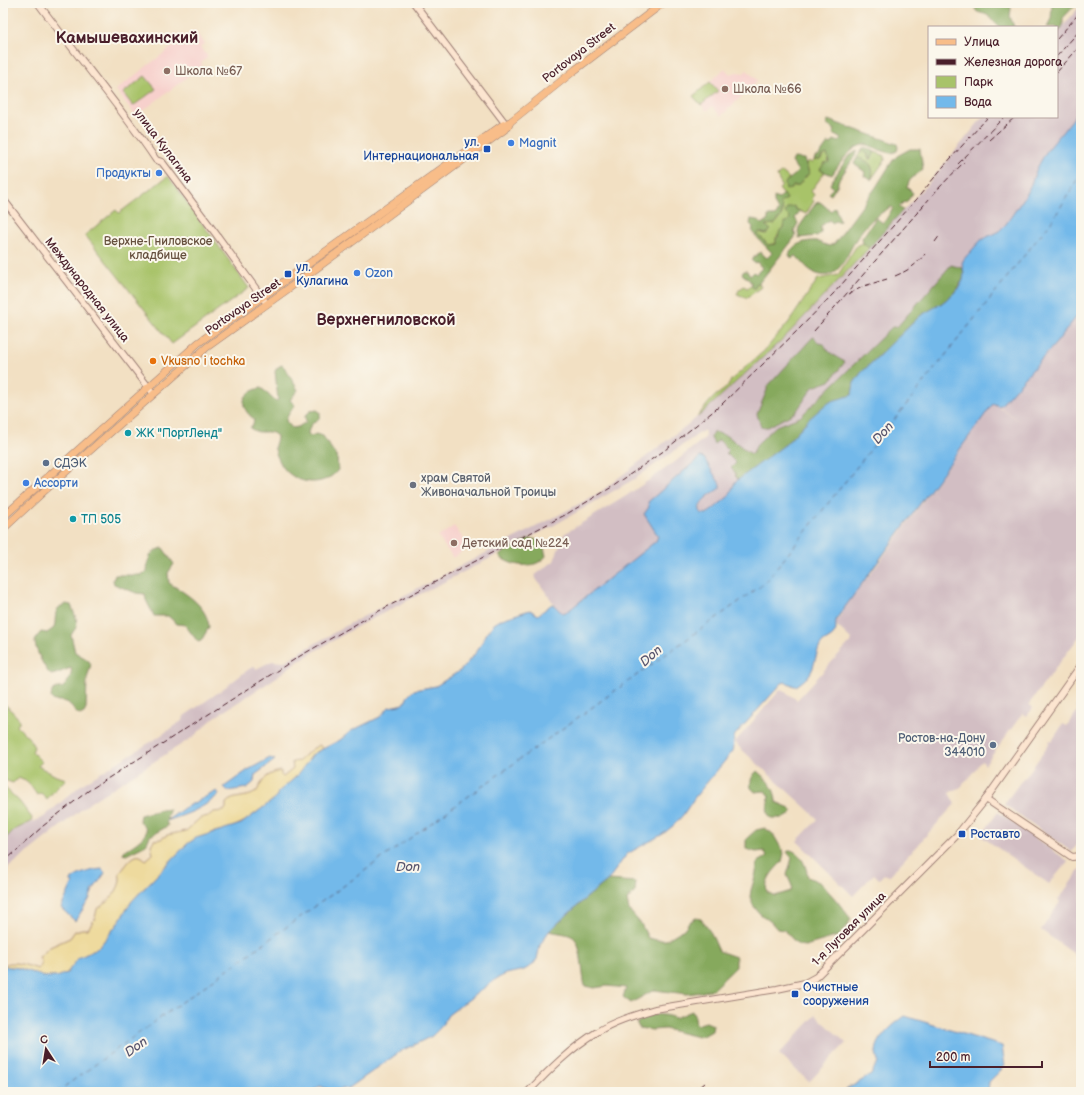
<svg xmlns="http://www.w3.org/2000/svg" width="1084" height="1095" font-family="'Balsamiq Sans',sans-serif">
<rect width="100%" height="100%" fill="#fbf7ec"/>
<filter id="ink" filterUnits="userSpaceOnUse"><feTurbulence type="fractalNoise" baseFrequency=".025" numOctaves="2"/><feDisplacementMap in="SourceGraphic" scale="8" xChannelSelector="R" yChannelSelector="G"/><feConvolveMatrix kernelMatrix="1 2 1 2 8 2 1 2 1" color-interpolation-filters="sRGB"/></filter>
<filter id="wash" filterUnits="userSpaceOnUse"><feTurbulence type="fractalNoise" baseFrequency=".012" numOctaves="4" result="noise"/><feDisplacementMap in="SourceGraphic" scale="16" xChannelSelector="R" yChannelSelector="G"/><feGaussianBlur stdDeviation="0.9" result="paint"/><feColorMatrix in="noise" values="0 0 0 0 0 0 0 0 0 0 0 0 0 0 0 0 0 1.4 0 .05"/><feComposite in="paint" operator="in"/></filter>
<g filter="url(#wash)">
<rect width="100%" height="100%" fill="#f2e0c3"/>
<g fill="#f7d0cc">
<polygon points="194,30 205,44 200,47 208,57 201,63 203,65 136,116 116,90"/>
<polygon points="725,69 730,74 737,72 744,73 747,70 758,81 721,116 712,106 707,111 693,96"/>
<polygon points="454,526 469,547 453,558 438,537"/>
</g>
<g fill="#d2bec3">
<polygon points="1081,5 1081,105 1072,120 1046,152 1037,168 1028,192 1006,224 999,231 985,238 964,259 962,268 854,383 853,392 809,419 796,434 742,478 735,482 729,496 711,511 703,514 700,511 701,503 704,500 700,457 648,502 649,507 644,513 645,515 658,536 656,541 568,611 563,613 560,612 534,576 554,561 564,534 626,496 675,462 706,437 704,430 636,478 551,527 360,625 295,663 271,681 215,717 193,737 92,801 3,872 3,841 14,830 44,817 81,785 157,738 183,720 184,716 219,692 249,669 255,666 256,669 272,661 283,662 349,624 553,518 599,493 704,412 786,336 849,270 933,178 983,117 1057,117 1057,33"/>
<polygon points="1081,311 1081,634 1029,704 1033,708 1027,716 1022,714 985,765 982,761 961,787 949,793 955,804 889,876 884,874 879,879 874,874 853,896 797,841 818,819 739,747 735,742 781,689 797,700 852,640 835,624 848,603 878,564 992,405 995,404 1021,423 999,406 1053,346"/>
<polygon points="1081,700 1081,839 1072,852 1004,804 1024,777 1025,778 1050,743 1049,742 1050,740 1052,741 1063,724 1067,726 1079,709 1076,707"/>
<polygon points="998,812 1068,861 1049,884 981,836"/>
<polygon points="1081,868 1081,959 1041,930 1060,902 1058,900"/>
<polygon points="816,1015 846,1043 809,1082 779,1054"/>
</g>
<g fill="#a8c369" stroke="#79714a">
<polygon points="145,76 156,89 133,106 123,93"/>
<polygon points="710,82 718,91 701,105 693,96"/>
<path d="M861,151L868,154V158L871,159L875,152L885,156V160L871,180C876,168 869,159 857,158Z"/>
<polygon points="825,154 827,154 829,162 820,169 825,172 811,191 814,195 812,199 814,201 806,214 795,209 789,216 790,219 776,238 776,244 772,244 768,245 757,234 759,232 766,234 765,225 775,224 780,218 783,210 779,203 787,199 779,189 782,186 779,181 777,176 782,172 789,178 785,183 793,186 798,186 809,173 806,163 808,161 812,163 814,160 820,160"/>
<polygon points="168,176 249,288 172,344 85,235 116,210 119,213"/>
<path d="M863,243L869,248L786,336L698,417L697,416C703,411 712,397 718,394C723,390 728,388 731,380L764,351L789,322L818,279L838,275L857,245Z"/>
<polygon points="759,283 761,287 747,298 737,294 739,290 744,286 747,288 751,286 753,288 756,284"/>
<polygon points="5,704 20,720 17,726 29,738 34,747 32,752 42,762 38,766 56,776 66,779 54,791 47,799 41,793 37,795 28,782 18,778 13,783 4,780 3,781 3,706"/>
<polygon points="3,786 19,801 32,818 31,822 14,830 3,841"/>
</g>
<g fill="#86a95d" stroke="#686444">
<path d="M976,3H1010L1011,9L1010,16L1014,27H999C996,24 991,18 987,15C981,12 972,14 976,3Z"/>
<polygon points="1052,3 1077,3 1063,18 1063,26 1057,33 1057,27 1047,27 1051,21"/>
<path d="M828,120L894,143L897,144L898,148L897,151L892,153C883,152 876,148 868,145C853,142 839,165 832,175L820,170L824,163L829,162L827,154L822,156L820,160H814L815,157H818L828,143L831,144L834,140L839,142L841,139L833,134L835,130L827,125V121Z"/>
<polygon points="863,148 867,148 875,152 871,159 868,158 868,154 861,151"/>
<path d="M910,149H920L923,169L910,180L907,187L913,193L906,203L904,202L899,207L903,210L869,248L863,243L862,238L876,218L883,223C888,218 889,213 893,208L891,207C882,212 873,218 866,226C862,230 858,236 855,241C847,255 838,282 817,274C808,271 802,261 795,255L792,259L789,255C792,244 806,240 817,241C820,242 825,245 829,246L835,243L876,187L893,160L897,156Z"/>
<polygon points="857,151 857,153 838,181 838,184 831,195 828,193 833,188 830,184 848,157"/>
<path d="M794,158L804,159L809,173L798,186H793L791,189L786,190L785,183C789,178 795,176 798,171L792,162Z"/>
<path d="M857,158C869,159 876,168 871,180L864,176L865,172L854,164Z"/>
<path d="M784,194L787,199L780,203C785,211 781,217 775,224L765,225L771,230L766,234L759,232L758,234L768,245L776,244V238L778,237L780,230L783,228L784,222H787L790,219L789,216L785,213L787,208L794,206L795,209L800,211L795,218L798,223L794,231L796,236L759,283L756,284L755,288H753L751,286L752,284L749,280V279L743,275L742,273L744,271H747L750,276L754,272L756,274L762,268L757,262L754,263L751,260L760,252L767,258L772,253L752,232L753,227L750,224L751,219L757,220L762,224L768,220V216H775L779,211L774,203V197L778,199Z"/>
<polygon points="820,202 831,211 835,207 840,221 838,222 835,221 833,223 829,220 821,226 821,233 818,236 799,238 798,231 799,227 816,203"/>
<polygon points="951,265 962,268 964,274 963,280 953,294 942,303 920,316 861,373 854,383 852,395 809,419 786,444 739,480 735,476 736,474 731,468 736,463 726,453 728,450 719,440 714,444 710,436 715,432 729,437 748,452 752,454 758,443 776,426 800,417 892,327 897,327"/>
<path d="M813,337L815,338L818,343L824,344C828,353 836,357 845,362L830,381L813,387L796,412L768,427H761L757,414L767,390V387Z"/>
<path d="M282,365L285,368L298,390L290,400L295,405C292,410 287,415 286,421L292,428L298,427L306,422L305,416L310,411L317,410L320,412V418C313,422 309,426 308,434L311,436L316,434L323,436L337,457L338,470C322,490 289,484 279,460C277,456 274,450 275,445C276,441 277,440 277,436C267,427 262,437 250,428L253,424L254,419C238,407 241,392 261,388C267,392 270,398 276,401L278,400L275,371L278,367Z"/>
<path d="M529,539H534L543,543L546,556C536,570 511,567 499,556L505,551Z"/>
<path d="M163,548L174,564L168,573L169,583C185,593 207,605 209,627L201,641L198,642L185,625L177,624L168,616H154L146,600L145,594L136,593L114,584L113,580L115,575H140L147,572C148,559 149,551 163,548Z"/>
<path d="M66,604L71,605L76,618L77,626L71,635L75,652L88,660L91,664L87,679L86,709L84,713L80,715C67,708 76,700 54,701L51,698L52,691L57,688H62C67,684 73,675 71,668C64,670 58,674 51,675C45,670 36,651 35,643C35,639 38,635 41,632L47,633L54,628C57,617 52,608 66,604Z"/>
<path d="M757,771C767,780 776,788 776,802L790,808L792,811C788,820 780,818 771,818C765,812 768,804 769,796L765,791L755,792L751,788C750,781 751,777 757,771Z"/>
<path d="M170,809L166,818L169,819L166,821L168,826L150,836L146,845L126,855L123,854L124,851C130,847 146,838 146,831C146,827 141,823 139,820L140,815L160,810Z"/>
<path d="M765,828L773,834L784,853L782,862C774,870 764,880 767,892L775,896L791,891L792,886L787,875L792,858L787,852L791,850C802,854 806,866 808,877L821,883L837,901L851,919L847,926L839,936L805,946L798,945L784,930L777,929L771,922L759,913L753,905L750,897L751,890L755,877L758,862L767,857L764,851L756,852L746,849V839L756,830Z"/>
<path d="M608,880L636,882L635,892L627,900L629,910L641,924L648,938L657,940H666L684,929L689,922L696,918L701,919L711,933L719,951L736,957V967L713,989L703,992L687,994L654,990L631,1003L623,997L626,988L607,986L594,988L585,986C582,976 582,943 573,937C567,933 556,933 549,931L586,898Z"/>
<path d="M692,1011L695,1017L696,1025L706,1022L713,1025L712,1031L705,1035L698,1037L665,1029L652,1030L639,1028L637,1024C643,1011 665,1014 675,1018Z"/>
</g>
<path fill="#eeda9e" stroke="#9c7c64" d="M319,745L323,748L313,754L304,768L276,798L245,821L231,828L211,833L187,844L132,901L116,926L99,947L95,950L79,958L67,973L57,977H44L19,968L3,966C11,959 28,966 38,969C42,965 42,963 39,957L50,947L70,938L75,931L82,929H88L95,918L97,909C108,903 124,887 119,873C124,870 132,853 140,856C143,857 144,859 146,860L153,854L151,845L154,840L161,839L167,835L186,831L200,818L208,816L214,812L224,811L226,808V803C233,795 247,799 256,792C258,790 259,786 261,784C266,775 272,773 281,771V775L283,777L293,769L292,762L299,761L312,749Z"/>
<g fill="#73b9ea" stroke="#5e6c8a">
<path d="M1081,105V311L1056,343L1001,405L998,406L995,404L992,405L837,618C834,624 838,629 834,634C831,639 823,640 820,646C811,665 818,672 796,686H794L786,682L782,683L735,735C732,741 735,746 733,751L695,797L683,815L674,825L663,834L627,854L608,880L586,898L549,931L540,945L537,959L533,965L524,970L506,974L496,979L448,1015L440,1028L432,1036L401,1051L349,1088L332,1091L320,1086L312,1092H3V966L19,968L45,977H57L67,973L78,958L95,950L99,947L116,926L132,901L187,844L196,838L241,824L276,798L278,792L296,777L313,754L340,740L351,731L380,717L389,707L404,704L408,696L414,690L436,686L461,670L478,650L488,631L494,624L502,619L530,610L538,615L552,604C557,606 558,611 563,613L568,611L656,541L658,536L644,514L649,507L648,502L700,457L704,458L720,484V488C712,494 695,502 701,513L706,514L711,511L729,496L735,482L786,444L809,419L824,406L832,401L852,395L854,383L861,373L920,316L942,303L953,294L960,286L963,280L964,274L962,263L964,259L981,240L999,231L1006,224L1028,192L1037,168L1046,152L1072,120Z"/>
<polygon points="270,758 275,760 255,775 254,782 247,788 228,791 224,787 248,770"/>
<path d="M217,791L219,794C204,809 185,815 166,821L184,808Z"/>
<path d="M102,869L105,873L93,890L89,900L75,921L61,908L73,882L70,881C78,873 92,870 102,869Z"/>
<path d="M905,1016L1002,1046L1005,1066L989,1082L988,1092H842L871,1075L878,1062C878,1059 876,1055 876,1052C877,1037 894,1024 905,1016Z"/>
</g>
<g fill="none" stroke-linecap="round" stroke-linejoin="round">
<polyline stroke="#58556e" stroke-width="1" stroke-dasharray="5 4" stroke-linecap="butt" points="57,1092 765,583 1054,218 1081,173"/>
</g>
</g>
<g filter="url(#ink)">
<g fill="none" stroke-linecap="round" stroke-linejoin="round">
<g stroke="#9e8077" stroke-width="8">
<g id="secondary">
<path d="M38,3C77,56 120,106 156,160L162,162L216,234L264,300"/>
<polyline points="414,3 505,123"/>
<polyline points="3,199 153,393"/>
<polyline points="986,799 1072,857 1081,856"/>
<path d="M528,1092C549,1070 571,1048 597,1032C614,1021 635,1015 655,1009L777,989L805,983L816,977L957,835L986,799L1081,665"/>
</g>
</g>
<g stroke="#9e8077" stroke-width="8">
<g id="primary">
<polyline points="3,517 198,343 501,126 510,122 575,70 663,3"/>
<polyline points="3,529 43,492 207,347 306,276 508,127 510,122"/>
</g>
</g>
<use href="#secondary" stroke="#fce5d0" stroke-width="6"/>
<use href="#primary" stroke="#f8bd89" stroke-width="7"/>
<g stroke="#4a1f2b" stroke-width="1" stroke-dasharray="6 3" stroke-linecap="butt">
<polyline points="1057,39 1081,11"/>
<polyline points="1057,56 1081,29"/>
<polyline points="1057,72 1081,45"/>
<polyline points="989,140 1015,117"/>
<polyline points="958,164 1004,117"/>
<polyline points="935,242 940,235"/>
<path d="M895,276C909,270 915,266 925,254"/>
<polyline points="849,294 864,286 887,279"/>
<polyline points="814,331 937,190 964,162"/>
<polyline points="3,863 43,826 88,791 300,656 379,611 565,515 612,487 665,450 721,405 799,329 834,293 916,200 943,167 988,117"/>
<polyline points="694,1092 705,1083"/>
</g>
</g>
</g>
<g fill="#8d6e63" stroke="#fbf7ec" stroke-width="1.5">
<circle cx="167" cy="71" r="4"/>
<circle cx="725" cy="89" r="4"/>
<circle cx="454" cy="543" r="4"/>
</g>
<g fill="#3f7fe0" stroke="#fbf7ec" stroke-width="1.5">
<circle cx="511" cy="143" r="4"/>
<circle cx="159" cy="173" r="4"/>
<circle cx="357" cy="273" r="4"/>
<circle cx="26" cy="483" r="4"/>
</g>
<g fill="#1a4fb4" stroke="#fbf7ec" stroke-width="1.5">
<rect x="483" y="145" width="8" height="8" rx="2"/>
<rect x="284" y="270" width="8" height="8" rx="2"/>
<rect x="958" y="830" width="8" height="8" rx="2"/>
<rect x="791" y="990" width="8" height="8" rx="2"/>
</g>
<circle fill="#e8710a" stroke="#fbf7ec" stroke-width="1.5" cx="153" cy="361" r="4"/>
<g fill="#0f9aa8" stroke="#fbf7ec" stroke-width="1.5">
<circle cx="128" cy="433" r="4"/>
<circle cx="73" cy="519" r="4"/>
</g>
<g fill="#5c6f8a" stroke="#fbf7ec" stroke-width="1.5">
<circle cx="46" cy="463" r="4"/>
<circle cx="993" cy="745" r="4"/>
</g>
<circle fill="#6b7280" stroke="#fbf7ec" stroke-width="1.5" cx="413" cy="485" r="4"/>
<g text-anchor="middle" dominant-baseline="central" stroke-width="4" stroke-linejoin="round" paint-order="stroke">
<g font-size="12" fill="#4a1f2b" stroke="#fbf7ec">
<text transform="translate(579 53) rotate(-38)">Portovaya Street</text>
<text transform="translate(163 146) rotate(53)">улица Кулагина</text>
<text transform="translate(87 290) rotate(52)">Международная улица</text>
<text transform="translate(243 307) rotate(-35)">Portovaya Street</text>
<text transform="translate(849 929) rotate(-45)">1-я Луговая улица</text>
</g>
<g font-size="12" fill="#785e54" stroke="#fbf7ec" text-anchor="start">
<text x="175" y="71">Школа №67</text>
<text x="733" y="89">Школа №66</text>
<text x="462" y="543">Детский сад №224</text>
</g>
<g font-size="12" fill="#164399" stroke="#fbf7ec" text-anchor="start">
<text x="479" y="142" text-anchor="end">ул.<tspan x="479" dy="14">Интернациональная</tspan></text>
<text x="296" y="267">ул.<tspan x="296" dy="14">Кулагина</tspan></text>
<text x="970" y="834">Роставто</text>
<text x="803" y="987">Очистные<tspan x="803" dy="14">сооружения</tspan></text>
</g>
<g font-size="12" fill="#366cbe" stroke="#fbf7ec" text-anchor="start">
<text x="519" y="143">Magnit</text>
<text x="151" y="173" text-anchor="end">Продукты</text>
<text x="365" y="273">Ozon</text>
<text x="34" y="483">Ассорти</text>
</g>
<g font-size="12" fill="#66503e" stroke="#fbf7ec">
<text x="158" y="241">Верхне-Гниловское<tspan x="158" dy="14">кладбище</tspan></text>
</g>
<g font-size="12" fill="#c56008" stroke="#fbf7ec" text-anchor="start">
<text x="161" y="361">Vkusno i tochka</text>
</g>
<g font-size="12" fill="#0d838f" stroke="#fbf7ec" text-anchor="start">
<text x="136" y="433">ЖК "ПортЛенд"</text>
<text x="81" y="519">ТП 505</text>
</g>
<g font-size="12" fill="#4e5e75" stroke="#fbf7ec" text-anchor="start">
<text x="54" y="463">СДЭК</text>
<text x="985" y="738" text-anchor="end">Ростов-на-Дону<tspan x="985" dy="14">344010</tspan></text>
</g>
<g font-size="12" fill="#5b616d" stroke="#fbf7ec" text-anchor="start">
<text x="421" y="478">храм Святой<tspan x="421" dy="14">Живоначальной Троицы</tspan></text>
</g>
<g font-size="13" font-style="italic" fill="#58556e" stroke="#fbf7ec">
<text transform="translate(883 433) rotate(-49)">Don</text>
<text transform="translate(651 656) rotate(-41)">Don</text>
<text x="408" y="867">Don</text>
<text transform="translate(136 1047) rotate(-35)">Don</text>
</g>
<g font-size="16" font-weight="bold" fill="#4a1f2b" stroke="#fbf7ec">
<text x="127" y="38">Камышевахинский</text>
<text x="386" y="320">Верхнегниловской</text>
</g>
</g>
<rect width="1084" height="1095" fill="none" stroke="#fbf7ec" stroke-width="16"/>
<rect x="928" y="26" width="130" height="92" fill="#fbf7ec" stroke="#b4a19f"/>
<rect x="936" y="39" width="20" height="6" fill="#f8bd89" stroke="#b4a19f"/>
<text x="964" y="46" font-size="12" fill="#4a1f2b">Улица</text>
<rect x="936" y="59" width="20" height="6" fill="#4a1f2b" stroke="#b4a19f"/>
<text x="964" y="66" font-size="12" fill="#4a1f2b">Железная дорога</text>
<rect x="936" y="76" width="20" height="12" fill="#a8c369" stroke="#b4a19f"/>
<text x="964" y="86" font-size="12" fill="#4a1f2b">Парк</text>
<rect x="936" y="96" width="20" height="12" fill="#73b9ea" stroke="#b4a19f"/>
<text x="964" y="106" font-size="12" fill="#4a1f2b">Вода</text>
<g transform="translate(46 1049) rotate(348)" stroke="#fbf7ec" stroke-width="3" paint-order="stroke">
<path d="M0-3L7 15L0 10L-7 15Z" fill="#4a1f2b"/>
<text y="-6" font-size="11" font-weight="bold" text-anchor="middle" fill="#4a1f2b">С</text>
</g>
<path d="M930 1061v6h112v-6" fill="none" stroke="#4a1f2b" stroke-width="2"/>
<text x="936" y="1061" font-size="12" fill="#4a1f2b" stroke="#fbf7ec" stroke-width="3" paint-order="stroke">200 m</text>
</svg>
